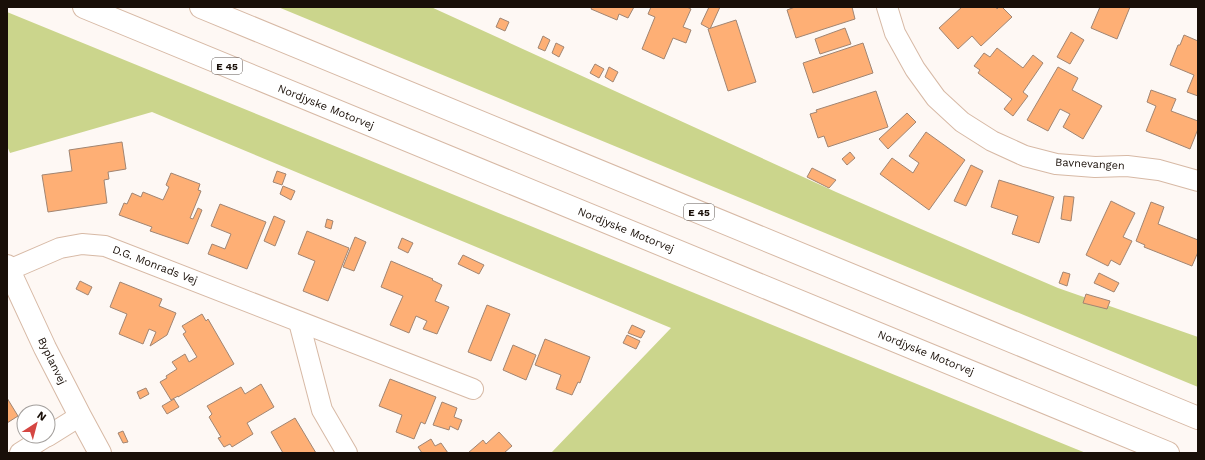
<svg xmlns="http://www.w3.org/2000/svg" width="1205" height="460" font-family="'Work Sans',sans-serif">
<rect width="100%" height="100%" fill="#fef8f4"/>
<g fill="#cbd58c">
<polygon points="278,7 431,7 836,192 921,229 1058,288 1198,337 1198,387"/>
<polygon points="7,12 1071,447 1086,453 551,453 671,328 152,112 10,153 7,146"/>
</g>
<g fill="#feaf75" stroke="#a18572">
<polygon points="592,7 634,7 628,18 619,14 617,20 591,9"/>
<polygon points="651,7 687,7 691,9 683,27 691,30 686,43 673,38 664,59 642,49 655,17 648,14"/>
<polygon points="709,7 720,7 710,29 701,24"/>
<polygon points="795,7 852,7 855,19 796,38 787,10"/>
<polygon points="962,7 996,7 997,9 999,7 1002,7 1012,17 981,46 972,36 958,49 939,28"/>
<polygon points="1100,7 1130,7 1117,39 1091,28"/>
<polygon points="500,18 509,22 505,31 496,27"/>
<polygon points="736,20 756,82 728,91 708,29"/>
<polygon points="845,28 851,44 820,54 815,39"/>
<polygon points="1071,32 1084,40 1070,64 1057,57"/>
<polygon points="1184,35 1198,41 1198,96 1187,92 1194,75 1170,65 1178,45 1180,45"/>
<polygon points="543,36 550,40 545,51 538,48"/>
<polygon points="556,43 564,47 559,57 552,53"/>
<polygon points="863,43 873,73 813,93 803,63"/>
<polygon points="997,48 1023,68 1033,55 1043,63 1023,92 1028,96 1013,116 1004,109 1012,99 978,73 980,70 974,66 984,53 990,57"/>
<polygon points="595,64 604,69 599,78 590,73"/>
<polygon points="609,67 618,72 613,82 605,77"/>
<polygon points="1058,67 1078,78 1072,90 1102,106 1083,139 1063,127 1070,114 1060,109 1048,131 1027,120"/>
<polygon points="1151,90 1176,99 1171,111 1198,121 1198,129 1190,149 1146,131 1156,106 1147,102"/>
<polygon points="876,91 888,127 828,147 824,136 818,138 810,114 817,112 816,110"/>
<polygon points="907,113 916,122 888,149 879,139"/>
<polygon points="926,132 965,160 929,210 880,174 892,158 913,173 919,163 909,156"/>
<polygon points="122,142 126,169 108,172 109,179 104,180 107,203 48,212 42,175 72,171 69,150"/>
<polygon points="850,152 855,158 847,165 842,159"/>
<polygon points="971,165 983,171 966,206 954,201"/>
<polygon points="812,168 836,180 829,188 807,177"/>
<polygon points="277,171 286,174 282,185 273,182"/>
<polygon points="171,173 200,184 198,190 201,191 190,218 193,219 198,208 202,210 188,244 150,231 152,227 119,215 124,203 127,204 132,193 141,197 143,192 163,200 169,187 166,185"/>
<polygon points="999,180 1054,197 1039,243 1012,234 1018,216 991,207"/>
<polygon points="283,186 295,191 291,200 280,194"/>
<polygon points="1064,196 1074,197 1071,221 1061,219"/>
<polygon points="1111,201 1135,213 1123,237 1132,241 1120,265 1111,260 1108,266 1086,255"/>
<polygon points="1151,202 1164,207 1158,224 1198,240 1198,252 1192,266 1144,247 1145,245 1136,241"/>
<polygon points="220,204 266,222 247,269 208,254 212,244 225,249 231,234 211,226"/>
<polygon points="274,216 285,221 275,246 264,241"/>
<polygon points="327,219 333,221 331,229 325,227"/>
<polygon points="307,231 349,248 328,301 303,291 315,261 298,254"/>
<polygon points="355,237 366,242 354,271 343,267"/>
<polygon points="402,238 413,243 408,253 398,248"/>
<polygon points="463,255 484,265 479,274 458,264"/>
<polygon points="391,261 433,279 432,280 442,285 435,301 449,307 437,334 423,329 427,321 416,316 409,333 390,325 403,296 381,287"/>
<polygon points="1063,272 1070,274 1067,286 1059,283"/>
<polygon points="1099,273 1119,283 1114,292 1094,283"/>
<polygon points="80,281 92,287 88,295 76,289"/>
<polygon points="120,282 162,299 159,306 176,313 167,335 150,346 156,332 149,329 143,344 119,334 127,314 110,307"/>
<polygon points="1086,294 1110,301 1107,309 1083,303"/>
<polygon points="487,305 510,314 491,361 468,352"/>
<polygon points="202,314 206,321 208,319 234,364 178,397 178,396 171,400 160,382 167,378 166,376 177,369 172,362 185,354 189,362 197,357 183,334 186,332 182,326"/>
<polygon points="632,325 645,331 641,338 628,333"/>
<polygon points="627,335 640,341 636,349 623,343"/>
<polygon points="545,339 590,357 580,383 578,382 572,395 556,389 561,375 535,365"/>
<polygon points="513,345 536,355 526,380 503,370"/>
<polygon points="390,379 436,397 425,424 421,422 414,439 396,432 402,415 379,406"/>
<polygon points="261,384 274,407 247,423 253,434 232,447 230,444 224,447 218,438 221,437 209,417 212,414 207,406 241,387 245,394"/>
<polygon points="146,388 149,394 140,399 137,392"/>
<polygon points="7,398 18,416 7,423"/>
<polygon points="174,399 179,407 167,414 162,406"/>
<polygon points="442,402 457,408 454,417 462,420 458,430 450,426 449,430 433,425"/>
<polygon points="295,418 316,453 283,453 271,432"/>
<polygon points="123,431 128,442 123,443 118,433"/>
<polygon points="499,432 512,446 504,453 468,453 483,440 486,444"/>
<polygon points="431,439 435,446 441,443 448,453 422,453 418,447"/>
</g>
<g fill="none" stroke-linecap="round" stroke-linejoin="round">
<g stroke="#d7b9a5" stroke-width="22">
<g id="street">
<polyline points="887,7 895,33 915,69 936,98 962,122 992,141 1025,156 1056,164 1095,167 1127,166 1159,170 1198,181"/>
<polyline points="9,270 60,248 82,244 105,246 473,389"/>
<polyline points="299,322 322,410 347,453"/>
<polyline points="48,436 80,416"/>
<polyline points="20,453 47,436"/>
</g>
</g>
<g stroke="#d7b9a5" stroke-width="24">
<polyline id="secondary" points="7,266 45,348 80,416 100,453"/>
</g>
<g stroke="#d7b9a5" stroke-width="24">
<g id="highway">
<polyline points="84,7 1168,453"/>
<polyline points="201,7 1198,418"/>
</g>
</g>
<use href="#street" stroke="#fff" stroke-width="20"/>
<use href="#secondary" stroke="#fff" stroke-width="22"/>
<use href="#highway" stroke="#fff" stroke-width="22"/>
</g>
<g text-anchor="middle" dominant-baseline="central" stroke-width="3" stroke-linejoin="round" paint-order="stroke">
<g fill="#fff" stroke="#5e5752" stroke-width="1">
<rect x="212" y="58" width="30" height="16" rx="3"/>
<rect x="684" y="204" width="30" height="16" rx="3"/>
</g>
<g font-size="10" font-weight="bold" fill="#190f08">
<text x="227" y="66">E 45</text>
<text x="699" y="212">E 45</text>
</g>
<g font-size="11" fill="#190f08" stroke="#fff">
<text transform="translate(326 107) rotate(22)">Nordjyske Motorvej</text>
<text transform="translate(1090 164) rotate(3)">Bavnevangen</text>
<text transform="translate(626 230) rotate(22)">Nordjyske Motorvej</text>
<text transform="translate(155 265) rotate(21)">D.G. Monrads Vej</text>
<text transform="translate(926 353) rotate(22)">Nordjyske Motorvej</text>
<text transform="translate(52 361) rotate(64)">Byplanvej</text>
</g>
</g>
<rect width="1205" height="460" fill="none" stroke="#190f08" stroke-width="16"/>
<g transform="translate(36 424) rotate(36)"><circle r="19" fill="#ffffff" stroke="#a39f9c"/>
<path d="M0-3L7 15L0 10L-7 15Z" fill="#d54642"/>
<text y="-6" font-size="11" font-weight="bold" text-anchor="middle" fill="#190f08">N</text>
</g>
</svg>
